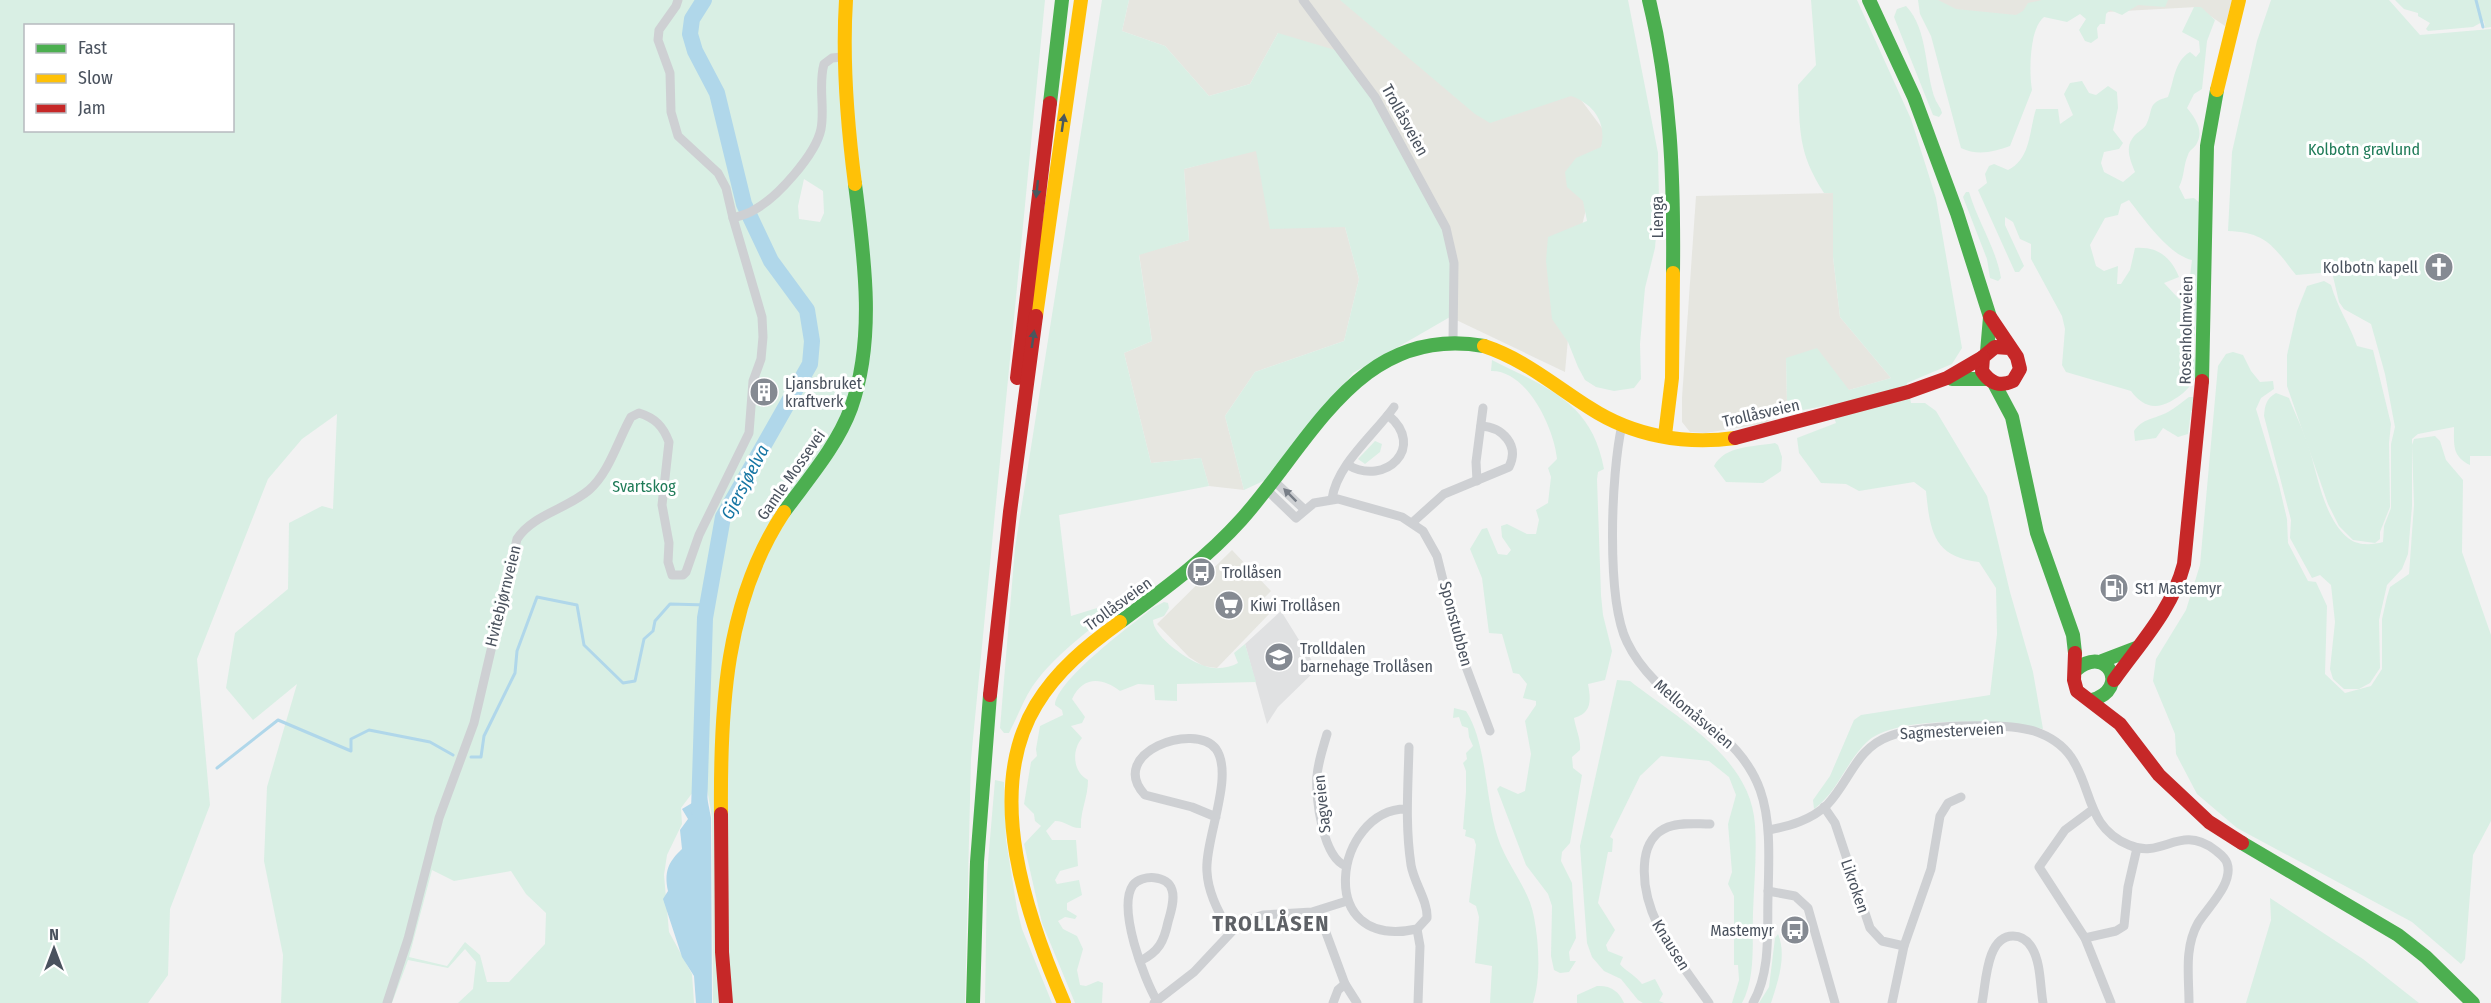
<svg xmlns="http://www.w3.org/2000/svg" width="2491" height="1003" font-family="'Fira Sans Condensed',sans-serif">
<rect width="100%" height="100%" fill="#f2f2f2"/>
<g fill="#e6e6e0">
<polygon points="1129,0 1350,0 1576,93 1605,132 1576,250 1565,372 1450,317 1278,33 1250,84 1209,96 1165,46 1122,31"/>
<polygon points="1938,0 2232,0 2225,26 2197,7 1943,21"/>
<polygon points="1256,150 1345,227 1359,279 1344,341 1255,372 1225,416 1244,490 1209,486 1201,458 1151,463 1124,353 1152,341 1139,254 1189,240 1184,169"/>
<polygon points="1833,193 1833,257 1840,317 1891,378 1849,390 1786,358 1787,403 1766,423 1706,433 1690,432 1682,422 1682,398 1696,196"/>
<polygon points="1232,550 1271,591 1262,600 1273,610 1217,668 1203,666 1189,657 1157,624"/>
</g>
<polygon fill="#e0e1e2" points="1281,611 1317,669 1278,707 1267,724 1245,644"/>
<g fill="#d9efe4" fill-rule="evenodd">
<path d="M0,0H1045L971,759L965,1003H713L712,817L707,789L693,792L681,808L682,824L667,855L664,875L669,932L692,974L694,1003H458L473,989L476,962L465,949L448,968L408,960L392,1003H281L283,955L264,861L267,787L297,684L253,720L226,688L235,633L288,589L289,523L322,506L333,509L337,414L302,439L268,479L197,659L210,805L170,909L168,975L148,1003H0ZM26,26H232V130H26ZM804,179L823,191L824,213L820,222L799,219L798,206ZM432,870L454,881L511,871L526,894L546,913L545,944L509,982H487L480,955L465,942L447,966L409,957Z"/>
<path d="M1102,0H1129L1122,31L1165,46L1209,96L1250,84L1278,33L1335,50L1381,105L1424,183L1452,252L1450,317L1353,373L1272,477L1244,490L1225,416L1255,372L1344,341L1359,279L1345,227L1270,229L1256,151L1184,169L1189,240L1139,255L1152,341L1124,353L1151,463L1201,458L1209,486L1059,515L1071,616L1133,597C1098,624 1058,650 1032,687C1023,701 1017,718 1009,733H1004L1000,728L1015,548Z"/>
<path d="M1340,0H1628L1658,153L1659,200L1655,248L1645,288L1640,344L1641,379L1634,388L1614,391L1596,387L1585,380L1578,367L1568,342L1552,319L1546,261L1548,237L1587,221L1583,201L1567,187L1565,172L1576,158L1601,147C1607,123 1594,104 1571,96L1490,123L1475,114Z"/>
<path d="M1811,0H1857L1911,119L1936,198L1962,348L1952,364L1907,383L1911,403H1925L1936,411L1987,496L2010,592L2033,672L2043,729C2004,721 1899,714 1868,741C1846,761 1838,792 1814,809L1813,800L1830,776L1854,720L1861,715L1990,695L1997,634L1996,588L1979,562C1934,557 1930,532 1926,491L1914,482L1859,491L1846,484L1821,483L1799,453L1797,438L1836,423L1829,405L1803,410L1787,403L1786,358L1817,348L1849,390L1891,378L1840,317L1833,257V193H1824C1798,153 1800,131 1798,85L1816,65Z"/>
<path d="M1918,0H1938L1956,9L2016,15L2023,11L2028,3L2042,0H2168L2165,7L2138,5L2122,15L2110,10L2106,14L2105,24H2100L2097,28L2098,38L2091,43L2085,41L2079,30L2086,19L2080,14L2067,22L2044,17C2029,29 2029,73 2032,90L2010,146C1994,152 1977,156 1961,148L1931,36L1920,14Z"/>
<path d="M2271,0H2389L2420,35L2491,29V456H2470V465C2452,456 2454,445 2454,427L2418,434L2412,439V506L2408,554L2402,569L2387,585L2379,620L2380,668L2370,683L2359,689H2344L2333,679L2330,669L2335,622L2331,585L2320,575L2312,578L2290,538L2291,520L2264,416C2265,405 2266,399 2276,393L2289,398C2295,414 2303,429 2308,445C2318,475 2323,517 2348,538C2358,546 2372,545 2383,542L2384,526L2391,508V444L2395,427L2385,374L2371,324L2344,309L2339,302L2332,272L2296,275C2274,247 2266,232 2228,231L2232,152L2257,41Z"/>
<polygon points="2395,0 2491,0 2491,27 2485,28 2484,21 2473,27 2428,31 2426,29 2430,23 2418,16 2418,13 2404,9"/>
<path d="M1906,6C1929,30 1924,72 1936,101C1938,105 1941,108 1942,113L1939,117L1933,115L1894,17L1897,9Z"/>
<path d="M2194,7H2201L2215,20L2207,41L2202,89L2194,94L2187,108C2195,118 2204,130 2197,143C2195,148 2189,150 2188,155C2183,166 2185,175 2179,187L2185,199L2194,198L2201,204C2200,251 2198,297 2194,343C2192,356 2199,365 2194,379C2190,390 2173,402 2162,405C2149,409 2138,401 2131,391L2066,372L2062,365L2065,329L2062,316L2031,259V244L2020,239L2013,222L2005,217V225L2024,266L2019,272H2015L1978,190L1987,183L1985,174L1989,166L1994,164L2008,170C2031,159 2029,131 2036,109H2058L2060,124L2073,115L2064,94L2070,83L2082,81L2089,93L2096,95L2108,86L2117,92L2118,108L2113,130L2123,143L2119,149L2104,152L2101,163L2104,172L2123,182L2135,172C2131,162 2125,149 2132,139C2135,133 2143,130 2146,125C2154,110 2146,103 2168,97C2174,82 2174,61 2190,52L2196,57L2200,52L2199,41L2182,32ZM2129,200C2142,217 2170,256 2192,260L2187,300L2179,299L2164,283L2179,277C2171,257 2157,246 2135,248L2130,270L2121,284H2117L2118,266L2104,271L2096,266L2090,245L2105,218L2118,215L2121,204Z"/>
<path d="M1966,192H1969C1978,222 1996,248 2001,278L1998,281L1990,278L1987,259L1963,197Z"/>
<path d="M2324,281L2331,285C2337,307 2350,325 2357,346L2373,350L2391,424L2389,443L2390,507L2380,532V539L2375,543L2353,540L2339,526L2328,504L2287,386V355L2297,311L2307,286Z"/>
<polygon points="2233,352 2243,355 2251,371 2260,382 2273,381 2274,389 2261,398 2256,409 2279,485 2287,519 2288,543 2308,581 2316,582 2327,606 2325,674 2345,693 2371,686 2382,669 2382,619 2387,597 2390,587 2409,574 2414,505 2412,445 2414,439 2435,436 2440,441 2446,460 2463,480 2462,552 2491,635 2491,821 2473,855 2465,959 2461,964 2412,922 2237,828 2197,794 2176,754 2175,734 2153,681 2156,659 2186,610 2200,565 2218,366 2226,354"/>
<path d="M1492,360C1547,388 1592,402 1604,469L1598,472L1597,479L1601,595L1603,615L1612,651L1605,680L1588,684C1591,700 1592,713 1574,718C1576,730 1581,739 1580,750L1572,757L1573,768L1582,775L1570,843L1562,852L1561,861L1572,883L1573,901L1576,938L1569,952L1570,961H1576L1569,972L1560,973L1554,970L1551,956L1552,906L1548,894L1526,865L1497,789L1500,786L1518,794L1525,791L1531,754L1525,721L1536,705V701L1523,698L1527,684L1519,674L1513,673L1502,634L1489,633L1482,578L1470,549L1482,529L1487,528L1498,554L1507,555L1511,550L1502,537L1501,526L1507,524L1527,534H1536L1539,520L1536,510L1548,503L1551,477L1548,468L1557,459C1554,428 1527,370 1491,371Z"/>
<path d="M2189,397H2193L2197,402L2191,412L2188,434L2178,437L2163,428L2156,438L2135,441L2134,431C2143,418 2155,419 2168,412C2175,408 2182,402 2189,397Z"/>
<polygon points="1375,441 1382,444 1380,452 1365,464 1358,459"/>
<path d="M1775,443L1778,445L1782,457L1781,471L1763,483L1726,482L1714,466C1725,445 1754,447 1775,443Z"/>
<path d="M1164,602L1168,603L1169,608L1164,616L1153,620C1153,637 1190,662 1205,666C1215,670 1229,668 1238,663L1234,653L1245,644L1256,682L1177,684V701L1155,700L1154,685L1138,684L1120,691C1102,677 1083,676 1072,699L1085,717L1082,723L1071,726L1082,738C1072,750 1072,771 1088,780C1088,798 1080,811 1081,828C1071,829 1066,821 1055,821L1046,831L1052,840H1076L1078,866L1060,871L1055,880L1057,884L1079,880L1082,895L1067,903V910L1077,916L1075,919L1065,917L1058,921L1063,929L1077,936L1083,949L1077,970L1080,985L1086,986L1098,981L1103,983L1102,1003H1075L1042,923L1024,844L1041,826L1035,821L1034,814L1024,804L1031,762L1037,756L1036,749L1040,726L1063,715L1062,710L1055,705C1057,679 1133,624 1154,607Z"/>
<path d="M1617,680L1630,681C1678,719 1751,757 1755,825C1757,854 1754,884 1753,913C1752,941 1756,978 1742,1003H1732L1739,980L1738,965H1734V896L1728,884L1732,872L1728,824L1736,795L1729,777L1709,761L1661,756L1640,776L1610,837L1613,839L1612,852H1608L1598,903L1615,930L1606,945L1608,951L1623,957L1620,964C1623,969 1635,975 1642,984L1655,979L1663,994L1659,1001L1664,1003H1643L1638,1000L1621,979L1604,971L1592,957L1587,943L1580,846Z"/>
<path d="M1454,708L1466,711C1487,743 1485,800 1498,838C1507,866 1529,888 1534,917C1539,944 1541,977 1533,1003H1490L1492,966L1475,963L1479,917L1476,906L1469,902L1476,845L1474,839L1465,836L1466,830L1463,829L1466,792V771L1463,763L1467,759L1466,753L1473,746L1469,737L1468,728L1462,726L1459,717L1453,718Z"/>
<polygon points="995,780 1004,782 1006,840 1017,909 1022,929 1052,1003 985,1003 987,874"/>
<polygon points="2270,898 2363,959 2419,1003 2246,1003 2271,920"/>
<path d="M1778,934C1787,955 1778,982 1771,1003H1759L1769,987L1775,938Z"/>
<path d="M1597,986C1610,985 1619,991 1624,1003H1577V995Z"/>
</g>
<path fill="#b0d7ea" d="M699,790L706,792L711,818L712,1003H696L694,976L682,957L663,899L668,891C664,872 668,862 682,849L680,830L688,819L682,809L692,803Z"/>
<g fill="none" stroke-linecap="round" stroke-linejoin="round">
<g stroke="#b0d7ea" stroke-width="3">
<polyline points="2476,0 2483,27"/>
<polyline points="471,757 481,757 484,736 515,673 517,651 537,597 577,605 584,645 623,683 635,681 644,639 653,631 655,621 670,604 707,605"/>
<polyline points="217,768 278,720 351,751 351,739 369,730 430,742 453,755"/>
</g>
<polyline stroke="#b0d7ea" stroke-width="16" points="699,811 705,618 723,517 810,364 812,341 807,310 771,261 744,204 717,93 695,51 690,34 692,19 704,0"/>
<g stroke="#ced0d3" stroke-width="9">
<polyline points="1303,0 1375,97 1446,228 1454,263 1453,341"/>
<path d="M733,218C740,216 748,214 754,210C777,198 816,154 821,129C825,108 818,85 824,64L832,58L842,57"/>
<path d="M1622,425C1611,473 1606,599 1627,642C1641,671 1665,692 1691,711C1770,768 1771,804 1768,896C1767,932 1771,971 1753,1003"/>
<path d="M1348,465C1385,487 1427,447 1388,415"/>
<polyline points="1274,481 1305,510"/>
<polyline points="1477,481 1476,462 1483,408"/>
<polyline points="1267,490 1296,518 1314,503 1338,499 1402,517 1423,531 1437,556 1462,656 1490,731"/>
<path d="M1332,499C1337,464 1374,435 1394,407"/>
<path d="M1413,522L1444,494L1509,467C1520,445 1502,427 1481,426"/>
<path d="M1327,734C1323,748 1318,762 1317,776C1315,798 1323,858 1346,866"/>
<polyline points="1824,807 1835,823 1870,928 1882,941 1904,946"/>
<path d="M1406,809C1335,809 1312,952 1417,929L1427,918C1428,901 1414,883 1411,865C1405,825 1408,788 1409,747"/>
<polyline points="2092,810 2065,830 2039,867 2085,938 2111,1003"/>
<path d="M1216,817L1192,807L1145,795C1106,753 1195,721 1216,749C1235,776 1204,841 1207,872C1208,892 1219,914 1230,931"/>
<path d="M1769,830C1790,826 1811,820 1827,805C1850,781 1856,748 1890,736C1919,725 2005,722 2034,731C2049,736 2062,744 2071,757C2093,789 2086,827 2129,845C2163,860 2179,823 2215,850C2220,854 2225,857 2227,863C2234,883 2208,907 2198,923C2184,948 2189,976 2189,1003"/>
<polyline points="1768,891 1795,896 1808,908 1835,1003"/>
<polyline points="1318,911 1345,984 1357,1003"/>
<polyline points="1417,929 1420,946 1418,1003"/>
<polyline points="2085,938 2116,931 2124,926 2128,887 2137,848"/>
<path d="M1140,961C1159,952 1164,941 1168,922C1171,912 1175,899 1172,890C1168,875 1142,874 1133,885C1117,908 1144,979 1157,1001"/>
<path d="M387,1003L408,939L439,818L474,723L517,539C532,515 567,509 589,490C609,473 618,440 631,417L639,413C655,418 663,426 669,442L662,505L669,543L668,562L672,575H683L686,572L699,535L749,433L753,381L761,359L763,337L762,317L733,218L726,188L718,173L678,136L671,112L670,73L658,40L659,30L676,6L678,0"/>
<polyline points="1154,1003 1194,972 1240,923 1263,915 1312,912 1347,901"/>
<polyline points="1333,1003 1338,990 1345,984"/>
<path d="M1709,1003C1679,960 1638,914 1645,859C1647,844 1655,832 1668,827C1681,822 1696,824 1710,824"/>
<polyline points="1892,1003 1904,946 1931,869 1940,816 1948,803 1961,797"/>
<path d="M1982,1003C1986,984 1986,936 2013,936C2022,936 2028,941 2032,948C2041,963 2040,986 2043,1003"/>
</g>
<g stroke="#4caf50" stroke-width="14">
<path d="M1649,0C1671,90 1674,180 1673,273"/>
<polyline points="1869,0 1914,97 1957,213 1990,317 1987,352"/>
<polyline points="1050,103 1062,0"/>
<polyline points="1952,379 1986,379"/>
<polyline points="2202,381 2207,146 2217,90"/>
<polyline points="1995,385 2012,417 2037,533 2073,635 2075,653"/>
<path d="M784,512C808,479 837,446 851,408C876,338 864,256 855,184"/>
<path d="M1120,622C1163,590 1205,560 1241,520C1312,441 1359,324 1484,346"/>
<polyline points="2102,661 2136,648"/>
<path d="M2076,670C2107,643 2131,689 2092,700"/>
<polyline points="2242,843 2398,935 2426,957 2473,1003"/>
<polyline points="973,1003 977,862 990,695"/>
</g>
<g stroke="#ffc107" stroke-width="14">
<path d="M846,0C842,62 847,122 855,184"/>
<polyline points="2217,90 2239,0"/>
<polyline points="1036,316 1081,0"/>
<path d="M1484,346C1524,359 1555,386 1590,408C1633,436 1685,445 1735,438"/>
<polyline points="1665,435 1672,378 1673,273"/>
<path d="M721,814C720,709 725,601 784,512"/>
<path d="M1064,1003C1027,918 983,792 1036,705C1057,670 1087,646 1120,622"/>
</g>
<g stroke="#c62828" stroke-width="14">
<path d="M1990,317L2017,357L2020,369L2013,381C2000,387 1990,383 1982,371L1983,357L1995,347L2009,348"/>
<polyline points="1017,378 1050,103"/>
<polyline points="1735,438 1908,392 1947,378 1983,357"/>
<polyline points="2075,653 2074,680 2077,691 2120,724 2159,775 2209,822 2242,843"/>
<path d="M2114,680C2141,642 2172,610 2184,564L2202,381"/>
<polyline points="990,695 1010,512 1036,316"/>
<polyline points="721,814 722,952 726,1003"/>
</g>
</g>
<defs><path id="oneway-solid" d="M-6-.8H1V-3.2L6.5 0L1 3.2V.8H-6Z" transform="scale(1.5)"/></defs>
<g fill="#4a575d">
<use href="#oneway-solid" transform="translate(1063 123) rotate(-82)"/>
<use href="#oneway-solid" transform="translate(1037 189) rotate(96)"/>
<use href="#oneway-solid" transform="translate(1033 339) rotate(-82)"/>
</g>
<use fill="#787e87" href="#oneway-solid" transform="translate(1290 495) rotate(-135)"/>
<defs>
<g id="church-disc" transform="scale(1.5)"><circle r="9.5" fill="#858a92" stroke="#fff"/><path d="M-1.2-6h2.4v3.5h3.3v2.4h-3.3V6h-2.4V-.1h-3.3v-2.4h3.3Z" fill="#fff"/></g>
<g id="building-disc" transform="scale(1.5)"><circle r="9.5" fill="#858a92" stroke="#fff"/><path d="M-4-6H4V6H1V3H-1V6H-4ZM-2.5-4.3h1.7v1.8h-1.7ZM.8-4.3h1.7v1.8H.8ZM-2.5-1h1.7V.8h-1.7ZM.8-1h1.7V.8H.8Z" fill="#fff"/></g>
<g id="bus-disc" transform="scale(1.5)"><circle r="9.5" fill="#858a92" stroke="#fff"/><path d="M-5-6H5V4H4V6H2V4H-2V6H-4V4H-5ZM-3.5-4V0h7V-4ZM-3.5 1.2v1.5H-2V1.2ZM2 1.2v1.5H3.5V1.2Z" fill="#fff"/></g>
<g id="fuel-disc" transform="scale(1.5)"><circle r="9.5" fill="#858a92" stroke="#fff"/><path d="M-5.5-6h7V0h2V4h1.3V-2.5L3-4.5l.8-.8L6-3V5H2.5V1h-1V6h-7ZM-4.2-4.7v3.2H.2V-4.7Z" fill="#fff"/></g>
<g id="supermarket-disc" transform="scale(1.5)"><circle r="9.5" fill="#858a92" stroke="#fff"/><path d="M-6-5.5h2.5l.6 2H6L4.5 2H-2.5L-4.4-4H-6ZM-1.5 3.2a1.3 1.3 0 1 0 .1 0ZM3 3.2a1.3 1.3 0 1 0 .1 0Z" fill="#fff"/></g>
<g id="school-disc" transform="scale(1.5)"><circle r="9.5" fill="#858a92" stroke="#fff"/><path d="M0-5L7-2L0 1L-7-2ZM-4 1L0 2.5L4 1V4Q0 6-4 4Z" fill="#fff"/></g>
</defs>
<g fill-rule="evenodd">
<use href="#church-disc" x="2439" y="267"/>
<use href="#building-disc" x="764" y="392"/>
<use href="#bus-disc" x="1201" y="572"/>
<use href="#fuel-disc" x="2114" y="588"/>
<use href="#supermarket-disc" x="1229" y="605"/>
<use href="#school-disc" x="1279" y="657"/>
<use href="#bus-disc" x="1795" y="930"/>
</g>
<g text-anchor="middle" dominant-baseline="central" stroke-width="6" stroke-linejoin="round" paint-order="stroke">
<g font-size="16" fill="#4a525e" stroke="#fff">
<text transform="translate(1405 120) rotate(61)">Trollåsveien</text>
<text transform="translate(1657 217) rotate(-90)">Lienga</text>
<text transform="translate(2186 330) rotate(-89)">Rosenholmveien</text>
<text transform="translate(1761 413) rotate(-13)">Trollåsveien</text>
<text transform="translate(791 475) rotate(-55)">Gamle Mossevei</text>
<text transform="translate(503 596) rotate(-76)">Hvitebjørnveien</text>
<text transform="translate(1118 604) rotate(-36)">Trollåsveien</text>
<text transform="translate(1456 624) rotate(75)">Sponstubben</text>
<text transform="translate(1694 714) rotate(40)">Mellomåsveien</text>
<text transform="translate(1952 731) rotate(-3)">Sagmesterveien</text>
<text transform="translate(1322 804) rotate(-96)">Sagveien</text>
<text transform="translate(1855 886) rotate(71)">Likroken</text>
<text transform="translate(1671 945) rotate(58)">Knausen</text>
</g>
<g font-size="16" fill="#1f7b58" stroke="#fff">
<text x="2364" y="149">Kolbotn gravlund</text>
<text x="644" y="486">Svartskog</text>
</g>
<g font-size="16" fill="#4a525e" stroke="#fff" text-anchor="start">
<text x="2418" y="267" text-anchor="end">Kolbotn kapell</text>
<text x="785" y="383">Ljansbruket<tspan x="785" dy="18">kraftverk</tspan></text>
<text x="1222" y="572">Trollåsen</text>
<text x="2135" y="588">St1 Mastemyr</text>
<text x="1250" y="605">Kiwi Trollåsen</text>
<text x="1300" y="648">Trolldalen<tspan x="1300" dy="18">barnehage Trollåsen</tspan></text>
<text x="1774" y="930" text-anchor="end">Mastemyr</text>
</g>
<g font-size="18" font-style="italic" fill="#1776a4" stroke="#fff">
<text transform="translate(745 482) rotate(-62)">Gjersjøelva</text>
</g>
<g font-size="22" font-weight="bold" letter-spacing="1.5" fill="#5e6166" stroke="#fff">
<text x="1271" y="923">TROLLÅSEN</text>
</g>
</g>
<rect x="24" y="24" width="210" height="108" fill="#ffffff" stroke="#b7babf" stroke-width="1.5"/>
<rect x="36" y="44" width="30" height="9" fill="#4caf50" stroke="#b7babf" stroke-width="1.5"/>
<text x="78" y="54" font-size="18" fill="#4a525e">Fast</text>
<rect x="36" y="74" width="30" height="9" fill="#ffc107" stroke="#b7babf" stroke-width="1.5"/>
<text x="78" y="84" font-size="18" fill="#4a525e">Slow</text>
<rect x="36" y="104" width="30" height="9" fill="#c62828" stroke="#b7babf" stroke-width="1.5"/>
<text x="78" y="114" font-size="18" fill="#4a525e">Jam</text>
<g transform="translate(54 949)" stroke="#ffffff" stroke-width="4.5" paint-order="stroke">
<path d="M0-4.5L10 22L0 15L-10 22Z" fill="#4a525e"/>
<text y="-9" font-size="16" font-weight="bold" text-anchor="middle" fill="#4a525e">N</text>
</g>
</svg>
